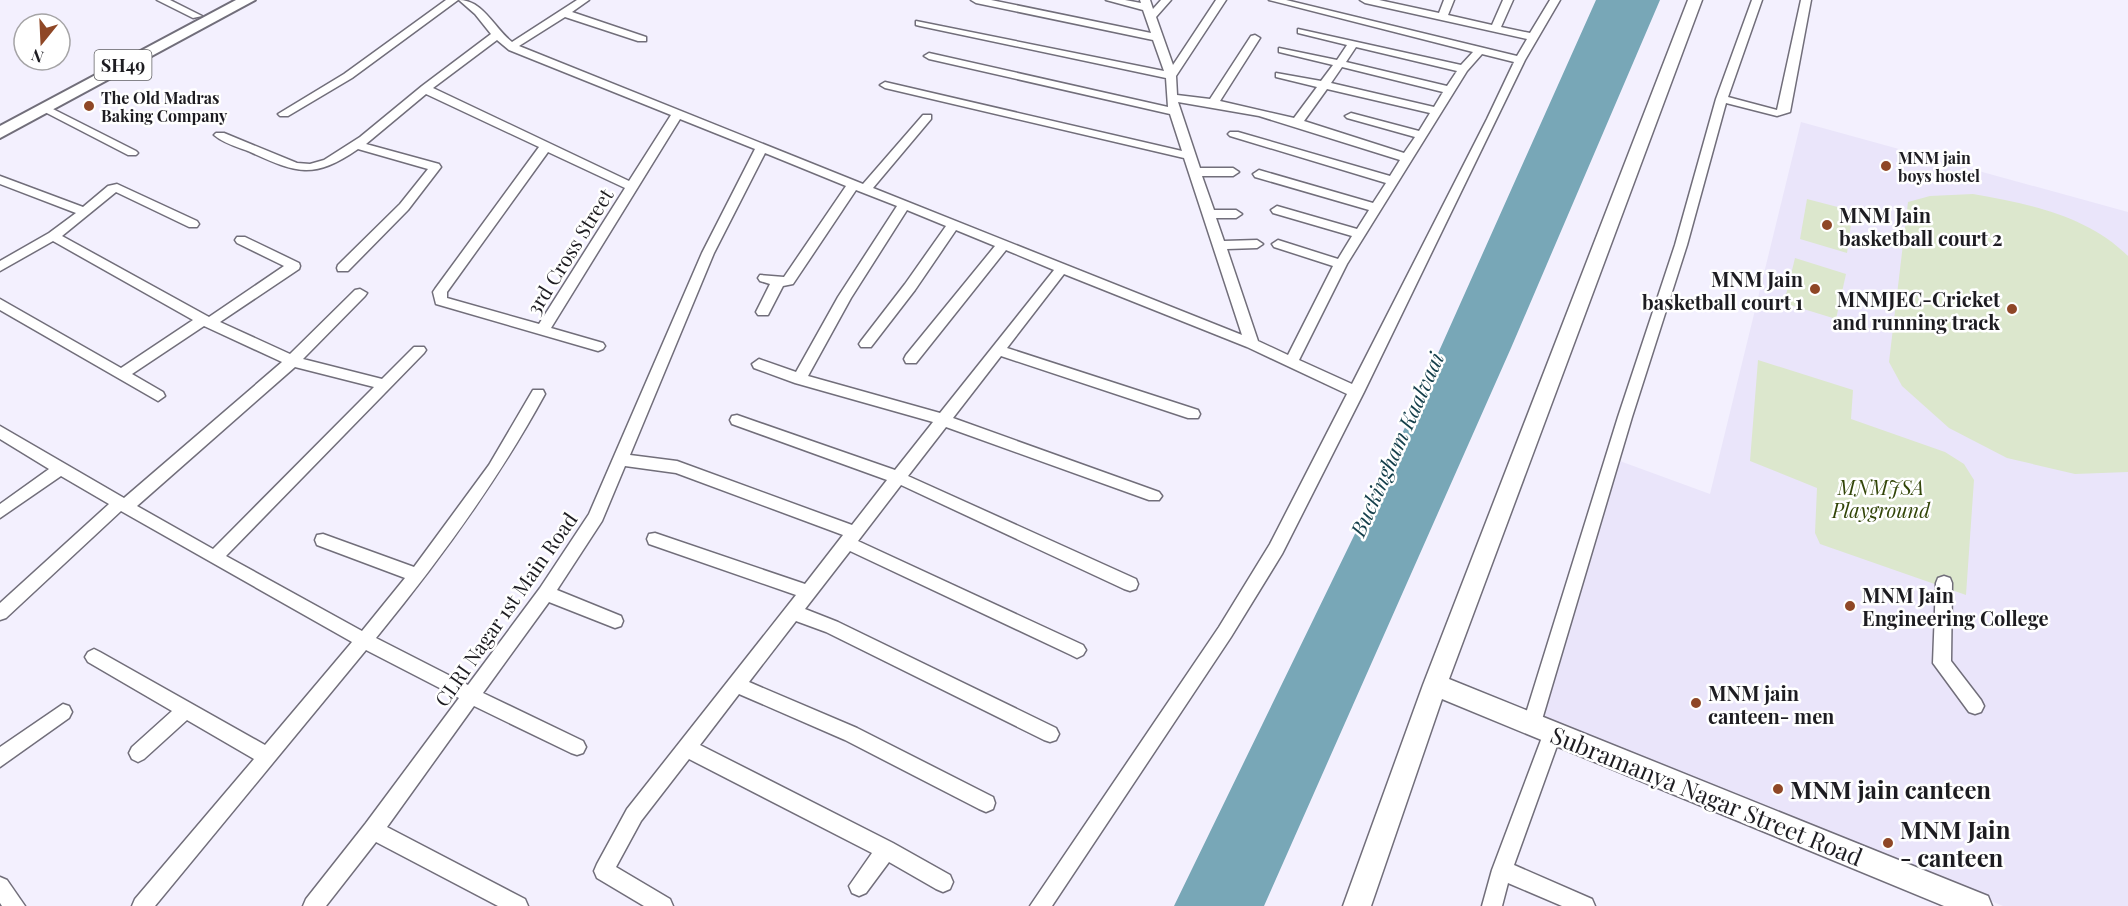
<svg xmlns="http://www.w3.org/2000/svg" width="2128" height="906" font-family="'Playfair Display',serif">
<rect width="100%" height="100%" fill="#f3f0fe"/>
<polygon fill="#eae5fa" points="1801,122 2128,212 2128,906 2003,906 1539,718 1617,460 1710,494"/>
<g fill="#dce7cd">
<path d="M1973,194C2029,204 2086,215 2128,256V472L2075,474L2007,458L1949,428L1902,386L1889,362L1908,202L1930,196Z"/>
<polygon points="1807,199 1853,211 1847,253 1800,239"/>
<polygon points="1795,258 1846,274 1836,319 1784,303"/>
<polygon points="1758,360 1853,390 1851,419 1945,452 1964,464 1974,480 1966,595 1820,544 1815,533 1817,488 1750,461"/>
</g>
<polygon fill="#78a7b7" points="1596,0 1660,0 1511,348 1264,906 1174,906 1385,472"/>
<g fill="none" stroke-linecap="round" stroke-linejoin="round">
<g stroke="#716e7a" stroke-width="3">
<g id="street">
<polygon points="157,0 170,0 202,16 193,18"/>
<polygon points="446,0 458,0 352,78 288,116 280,116 278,114 344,74"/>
<path d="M459,0C483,0 494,28 512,42L577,0H589L572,12L646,37V41H638L565,17L519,46L863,184L923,115H931V119L873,188L1242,335L1184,158L885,88L880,85L885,82L1182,151L1170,114L929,59L924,56L929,53L1168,107L1166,78L920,26L916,25V21L1164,71L1153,40L976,3L971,0H991L1151,33L1143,10L1106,0H1125L1141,3L1140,0H1150L1153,9L1161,0H1171L1156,17L1173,65L1216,0H1226L1176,76L1177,95L1210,99L1251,36L1255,35L1260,38L1220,101L1294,118L1317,87L1276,77V73L1321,81L1333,65L1279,52V48L1337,60L1347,45L1298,33V29L1461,65L1473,52L1269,0H1286L1517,56L1527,39L1365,3L1360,0H1379L1439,13L1444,0H1454L1448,15L1492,25L1503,0H1513L1501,27L1530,33L1550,0H1560L1525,60L1364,392L1282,554L1231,637L1052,906H1030L1219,627L1270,544L1347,394L1247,347L1064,274L1007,348L1198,410L1200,414L1198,418H1188L1001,356L953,418L1159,492L1162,496L1159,500H1149L946,427L908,476L1136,579L1138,584L1136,589L1130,591L1124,589L901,485L858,541L1083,645L1086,650L1083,655L1077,658L1071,655L850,551L805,609L838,622L1056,728L1059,734L1056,740L1050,742L1044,740L826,632L796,621L749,682L857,728L993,797L995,803L993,809L986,812L979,809L845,740L739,694L700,745L893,843L950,875L953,882L950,889L943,892L936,889L889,862L866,893L859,896L852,893L849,886L872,853L689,759L641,821L616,867L670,899L673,906H644L597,878L594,871L597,864L627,809L796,595L649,544L647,539L649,534L655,533L805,584L843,535L676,473L625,466L602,521L557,590L621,616L623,621L621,626L615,628L549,602L483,693L583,741L586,747L583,753L577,755L571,753L474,706L387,827L525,899L528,906H498L376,842L326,906H303L306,899L366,823L459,698L366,650L155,906H132L135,899L254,759L187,720L144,759L138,762L132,759L129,753L132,747L172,711L88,662L85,657L88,652L94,649L100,652L265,745L352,642L121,511L6,618L0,620V603L109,504L61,476L0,518V504L49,469L0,439V426L124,498L282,362L204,326L132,374L163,392L165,396L158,401L0,310V299L121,368L193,320L53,241L0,271V261L49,233L76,213L0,184V176L83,207L108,186L117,184L197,221L199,224L197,227H189L116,192L62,236L209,317L284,266L237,243L235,240L237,237H245L299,263L300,266L299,269L220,322L290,354L355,290L360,289L367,293L365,296L303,359L382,379L414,347H424L426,350L424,353L226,556L362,631L405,578L317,545L315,540L317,535L323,534L414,567L489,465L533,390H543L545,394C497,482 439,561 376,638L468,685L540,588L589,514L702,253L755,149L680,119L551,328L603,343L605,346L603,349L598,351L436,304L433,292L435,289L539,147L426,94L366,144L439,164L441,167L408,210L348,271H338L337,268L338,265L400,204L428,169L358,149C312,181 295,172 248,151C237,147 223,143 214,135L216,133H224L297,163L310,164L324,160L360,137L422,86L491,34L475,14ZM497,40L509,50L671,115L629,181L433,88ZM1356,47L1457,71L1447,86L1346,62ZM1482,54L1514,62L1487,119L1352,384L1299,360L1347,264L1467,71ZM1342,67L1443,92L1434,107L1331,83ZM1327,89L1430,113L1419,131L1351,113L1345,116L1347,118L1415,137L1404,153L1304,121ZM1178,102L1259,116L1400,160L1390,176L1238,132H1230L1228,134L1230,136L1386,183L1373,203L1259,170L1253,174L1255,177L1369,210L1357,229L1277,206L1271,210L1273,213L1352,236L1338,259L1278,240L1272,244L1274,247L1333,266L1288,355L1258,341L1227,249L1257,248L1263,244L1257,240L1224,241L1216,218H1236L1242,214L1236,210H1214L1202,176H1233L1239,172L1233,168H1200ZM548,152L625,188L539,324L447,298V292ZM765,153L846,186L784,277L760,275L758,278L760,281L770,284L756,312L758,315H768L783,286L793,284L856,190L897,206L838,297L796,372L759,359L752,364L754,368L795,383L933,422L895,470L737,415L732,416L730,420L732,424L887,480L852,525L677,461L630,455L714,253ZM907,210L946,226L905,284L861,341L859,344L861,347H871L915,290L956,230L995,246L906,355L904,359L906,363H916L1006,250L1054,270L940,413L808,376L851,298ZM295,367L374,387L213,549L137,506Z"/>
<polygon points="1752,0 1762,0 1728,97 1777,110 1801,0 1811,0 1790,112 1777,116 1726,103 1687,245 1632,417 1541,723 1538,729 1532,731 1526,729 1523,723 1618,417 1675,245 1716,99"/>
<polygon points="45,105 136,151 138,153 136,155 128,155 41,110 41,106"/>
<polygon points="1944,576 1950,578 1952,583 1951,661 1981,700 1984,706 1981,712 1975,714 1969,712 1933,663 1936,583 1938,578"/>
<polygon points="63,704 69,706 72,712 69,718 0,767 0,747"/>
<polygon points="1553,724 1559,726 1562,732 1514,865 1592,899 1595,906 1562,906 1508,883 1502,906 1482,906 1492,870 1544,732 1547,726"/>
<polygon points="0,877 7,880 25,906 2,906 0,903"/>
</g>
</g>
<g stroke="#716e7a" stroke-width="3">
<polygon id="secondary" points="1688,0 1702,0 1449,679 1988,896 1992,906 1944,906 1442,699 1371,906 1343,906 1423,685"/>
</g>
<g stroke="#716e7a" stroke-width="4">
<polygon id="primary" points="236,0 255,0 0,138 0,126"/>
</g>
<use href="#street" fill="#fff" fill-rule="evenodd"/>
<use href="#secondary" fill="#fff" fill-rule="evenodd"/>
<use href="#primary" fill="#fff" fill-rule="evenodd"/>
</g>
<g fill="#8f4726" stroke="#fff" stroke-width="2">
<circle cx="89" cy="106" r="6"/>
<circle cx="1886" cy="166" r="6"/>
<circle cx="1827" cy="225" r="6"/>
<circle cx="1815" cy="289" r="6"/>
<circle cx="2012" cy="309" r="6"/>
<circle cx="1850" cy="606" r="6"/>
<circle cx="1696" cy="703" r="6"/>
<circle cx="1778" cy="789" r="6"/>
<circle cx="1888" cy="843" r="6"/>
</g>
<g text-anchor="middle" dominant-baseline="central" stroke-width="5" stroke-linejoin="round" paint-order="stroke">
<g font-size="16" font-weight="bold" fill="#1d1c21" stroke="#fff" text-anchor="start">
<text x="101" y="97">The Old Madras<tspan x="101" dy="18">Baking Company</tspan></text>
<text x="1898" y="157">MNM jain<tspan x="1898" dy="18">boys hostel</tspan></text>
</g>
<rect fill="#fff" stroke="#616064" stroke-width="1.5" x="94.5" y="50" width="57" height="30" rx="4.5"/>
<g font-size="18" font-weight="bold" fill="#1d1c21">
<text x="123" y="65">SH49</text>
</g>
<g font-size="20" font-weight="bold" fill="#1d1c21" stroke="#fff" text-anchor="start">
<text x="1839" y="214">MNM Jain<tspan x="1839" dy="23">basketball court 2</tspan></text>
<text x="1803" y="278" text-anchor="end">MNM Jain<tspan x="1803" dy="23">basketball court 1</tspan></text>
<text x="2000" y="298" text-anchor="end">MNMJEC-Cricket<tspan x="2000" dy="23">and running track</tspan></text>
<text x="1862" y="594">MNM Jain<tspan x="1862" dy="23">Engineering College</tspan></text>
<text x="1708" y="692">MNM jain<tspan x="1708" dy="23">canteen- men</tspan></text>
</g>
<g font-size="20" fill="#1d1c21" stroke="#fff">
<text transform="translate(569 251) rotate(-58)">3rd Cross Street</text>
<text transform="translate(505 609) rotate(-55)">CLRI Nagar 1st Main Road</text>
</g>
<g font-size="20" font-style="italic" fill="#324508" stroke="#fff">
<text x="1881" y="486">MNMJSA<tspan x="1881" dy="23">Playground</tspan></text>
</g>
<g font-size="21" font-style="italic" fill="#133e4a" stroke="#fff">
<text transform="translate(1396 444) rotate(-66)">Buckingham Kaalvaai</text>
</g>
<g font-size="24" font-weight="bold" fill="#1d1c21" stroke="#fff" text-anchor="start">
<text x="1790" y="789">MNM jain canteen</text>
<text x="1900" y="829">MNM Jain<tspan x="1900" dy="28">- canteen</tspan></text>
</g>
<g font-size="24" fill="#1d1c21" stroke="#fff">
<text transform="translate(1707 795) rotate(22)">Subramanya Nagar Street Road</text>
</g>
</g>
<g transform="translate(42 42) rotate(198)"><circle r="28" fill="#ffffff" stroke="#a5a4a6" stroke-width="1.5"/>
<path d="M0-4.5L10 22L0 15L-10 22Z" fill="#8f4726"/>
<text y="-9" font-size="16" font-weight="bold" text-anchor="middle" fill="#1d1c21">N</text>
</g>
</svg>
